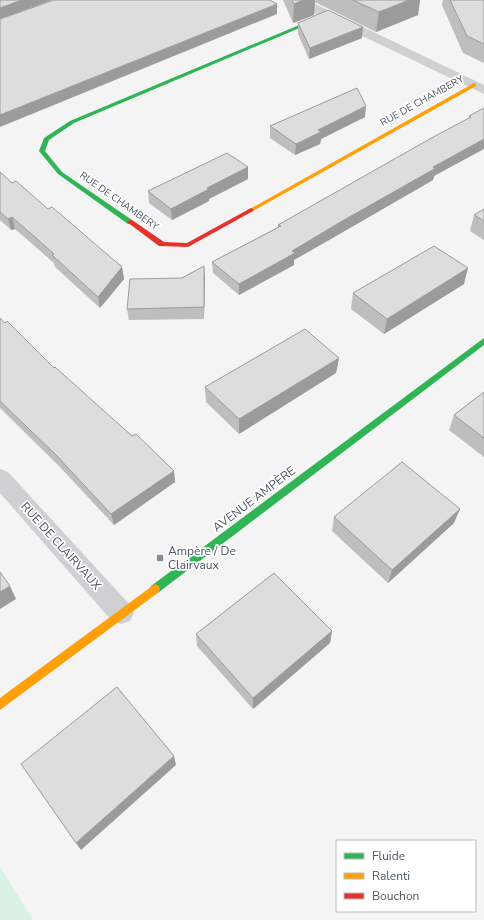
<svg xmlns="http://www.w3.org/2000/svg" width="484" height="920" font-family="'Nunito Sans',sans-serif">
<rect width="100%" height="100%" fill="#f4f4f4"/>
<polygon fill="#d9f2e3" points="0,867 33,920 0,920"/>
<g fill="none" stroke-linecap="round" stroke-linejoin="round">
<g fill="#ced0d2" fill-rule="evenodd">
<polygon points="291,0 307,0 484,85 484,94 293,3"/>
<polygon points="0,469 8,472 130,605 134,613 130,621 121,624 112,621 0,493"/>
</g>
<g fill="#30b455" fill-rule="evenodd">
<polygon points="323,15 328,16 74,123 49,140 45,151 62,172 132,220 132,224 128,224 58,174 39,151 44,138 70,121"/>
<polygon points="484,338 484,345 159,592 155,594 151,592 150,589 151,586"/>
</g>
<g fill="#ff9f0a" fill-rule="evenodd">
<polygon points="474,83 476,84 476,86 253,211 249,211 248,210"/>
<polygon points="155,584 159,586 160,589 159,592 0,710 0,698"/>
</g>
<polygon fill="#e5322d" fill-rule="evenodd" points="251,208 254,210 253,211 188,247 159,246 127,222 130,220 132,220 164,242 187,243"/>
</g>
<g fill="#bebebf">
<polygon points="283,0 420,0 418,15 376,32 315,2 314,15 293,23"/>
<polygon points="443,0 484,0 484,63 463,53 442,5"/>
<polygon points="298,23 362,38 309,59 298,34"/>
<polygon points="484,108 434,176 433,180 336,236 294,260 294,265 239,295 213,273 212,262 278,227 278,225 469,119 469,116"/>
<polygon points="365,117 321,139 320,144 295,155 270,138 270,126"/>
<polygon points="248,167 248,179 209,199 209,201 172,220 149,203 148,191"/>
<polygon points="0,172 12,183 48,209 122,267 124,279 100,308 55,267 54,263 15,229 11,230 0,220"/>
<polygon points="484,209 484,240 470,231 474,215"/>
<polygon points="204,266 204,319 129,320 127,309 182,278"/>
<polygon points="464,284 384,334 351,309 353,293"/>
<polygon points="0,318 54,368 132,436 174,471 175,482 114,525 59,466 0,408"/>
<polygon points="339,358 336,373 239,434 206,402 205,387"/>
<polygon points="484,392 484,457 449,430 454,415"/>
<polygon points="334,517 454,523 388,583 332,531"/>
<polygon points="332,631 330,643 253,709 197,646 196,634"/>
</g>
<g fill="#9b9b9b">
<polygon points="22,0 52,0 0,19 0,8"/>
<polygon points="303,0 315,0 314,15 293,23 294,4"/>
<polygon points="409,0 420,0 418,15 376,32 379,12"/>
<polygon points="277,4 277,14 0,127 0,115"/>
<polygon points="363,27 362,38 309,59 310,48"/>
<polygon points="366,106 365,117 321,139 320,144 295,155 296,144 318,130"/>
<polygon points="484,139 484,149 434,176 433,180 336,236 294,260 294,265 239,295 239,284 292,251 433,167"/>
<polygon points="248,167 248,179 209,199 209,201 172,220 171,209 207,188"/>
<polygon points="12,217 15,229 11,230 8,219"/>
<polygon points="204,266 205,278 204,319"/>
<polygon points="122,267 124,279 100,308 98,297"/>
<polygon points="468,268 464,284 384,334 387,319"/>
<polygon points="339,358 336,373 239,434 239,419"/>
<polygon points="174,471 175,482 114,525 111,514"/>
<polygon points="460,509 454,523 388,583 392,570"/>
<polygon points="10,586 16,599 0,609 0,592"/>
<polygon points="332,631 330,643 253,709 253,698"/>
<polygon points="174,756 176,765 81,850 76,843"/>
</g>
<g fill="#ddddde" stroke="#9b9b9b">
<polygon points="0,0 22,0 0,8"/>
<polygon points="54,0 270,0 277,4 0,115 0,19"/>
<polygon points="292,0 303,0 294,4"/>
<polygon points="353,0 409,0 379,12"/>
<polygon points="450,0 484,0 484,44 467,36"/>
<polygon points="328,10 363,27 310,48 298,23"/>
<polygon points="357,88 366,106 318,130 321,132 296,144 270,126"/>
<polygon points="484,108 484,139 433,167 436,168 337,224 292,251 295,253 239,284 212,262 281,226 278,225 435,136 471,117 469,116"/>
<polygon points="227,153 248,167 207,188 209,189 171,209 148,191"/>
<polygon points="0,172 12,183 16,181 48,209 52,207 122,267 98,297 52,255 54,254 12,217 8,219 0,212"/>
<polygon points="484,209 484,221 474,215"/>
<polygon points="434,246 468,268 387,319 353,293"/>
<polygon points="204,266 204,307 127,309 130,279 182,278"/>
<polygon points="0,318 5,323 7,321 54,368 55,367 132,436 136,434 174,471 111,514 56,455 0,401"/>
<polygon points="305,329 339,358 239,419 205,387"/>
<polygon points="484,392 484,438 454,415"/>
<polygon points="402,462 460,509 392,570 334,517"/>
<polygon points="0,572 10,586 0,592"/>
<polygon points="274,573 332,631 253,698 196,634"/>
<polygon points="117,687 174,756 76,843 21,764"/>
</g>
<rect fill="#868d94" stroke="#fff" stroke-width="1.5" x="156" y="554" width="8" height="8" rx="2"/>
<g text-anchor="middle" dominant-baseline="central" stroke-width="3.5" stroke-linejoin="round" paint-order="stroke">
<g font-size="10" fill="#4a5661" stroke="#fff">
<text transform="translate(422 101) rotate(-29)">RUE DE CHAMBERY</text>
<text transform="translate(119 201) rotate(35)">RUE DE CHAMBERY</text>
</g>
<g font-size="12" fill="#4a5661" stroke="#fff">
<text transform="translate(254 499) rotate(-37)">AVENUE AMPÈRE</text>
<text transform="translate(61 546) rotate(48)">RUE DE CLAIRVAUX</text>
</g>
<g font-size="12" fill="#4a5661" stroke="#fff" text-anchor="start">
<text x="168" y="551">Ampère / De<tspan x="168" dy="14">Clairvaux</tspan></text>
</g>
</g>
<rect x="336" y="840" width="140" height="72" fill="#ffffff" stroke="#b7bbc0"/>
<rect x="344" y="853" width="20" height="6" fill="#30b455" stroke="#b7bbc0"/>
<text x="372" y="860" font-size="12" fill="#4a5661">Fluide</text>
<rect x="344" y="873" width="20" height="6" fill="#ff9f0a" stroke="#b7bbc0"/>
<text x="372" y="880" font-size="12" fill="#4a5661">Ralenti</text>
<rect x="344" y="893" width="20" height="6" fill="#e5322d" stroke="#b7bbc0"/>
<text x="372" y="900" font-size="12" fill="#4a5661">Bouchon</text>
</svg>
